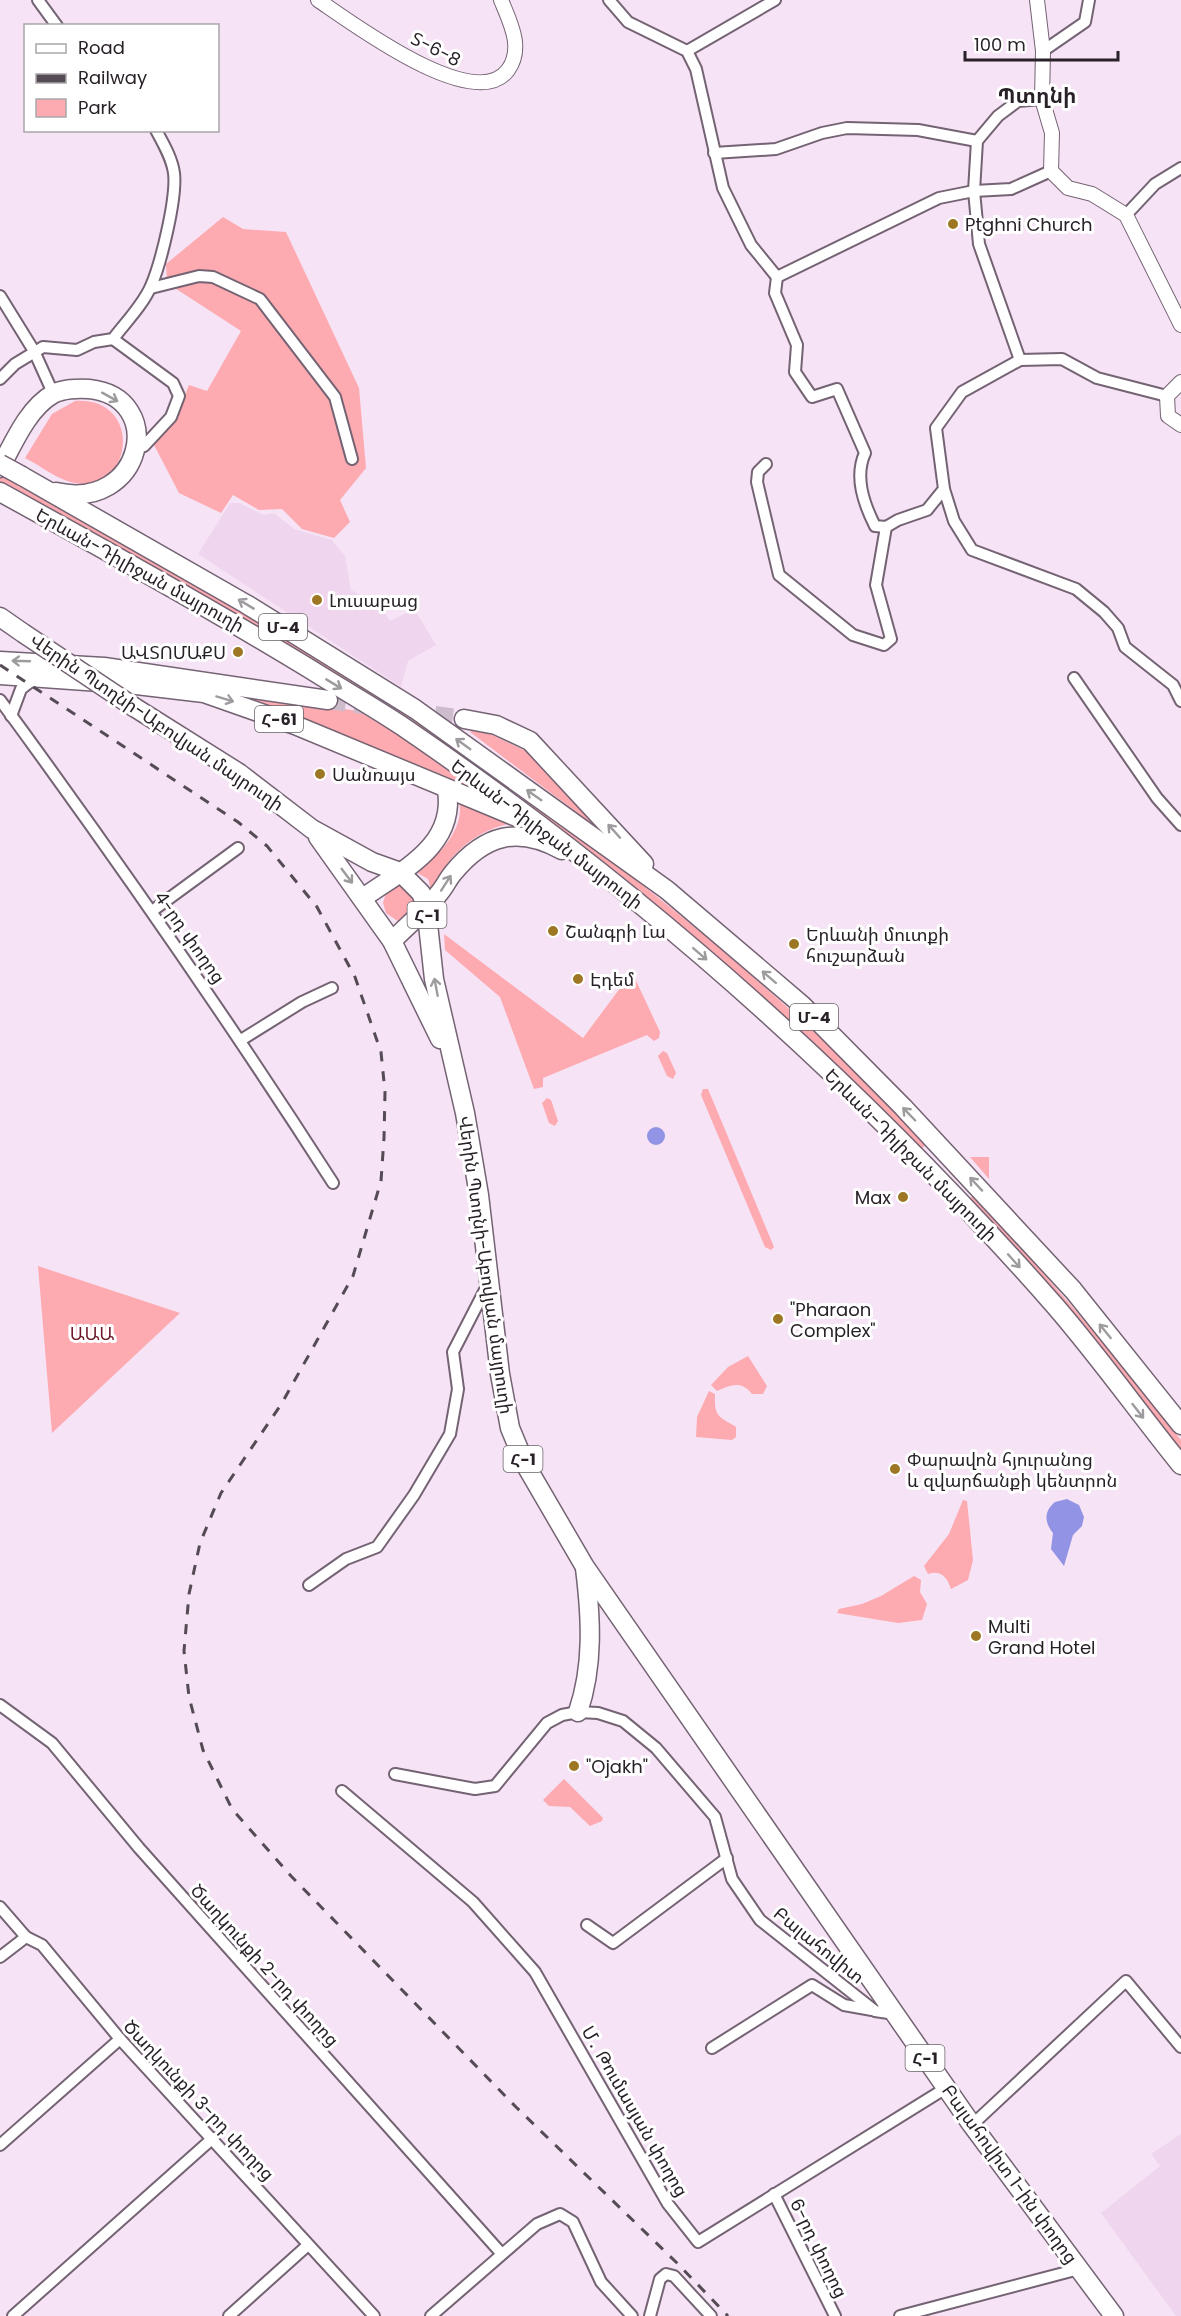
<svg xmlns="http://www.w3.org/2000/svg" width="1181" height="2316" font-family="Poppins,'Noto Sans Armenian',sans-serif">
<rect width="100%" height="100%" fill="#f6e3f5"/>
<g fill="#efd6ee">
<polygon points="230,503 239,503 264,515 274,513 294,529 332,540 345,556 351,590 382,609 390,621 408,612 416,612 436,645 408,661 401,687 198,554"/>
<polygon points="1181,2134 1181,2316 1176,2316 1101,2213 1160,2166 1151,2154"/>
</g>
<g fill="#fdaab1">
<polygon points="223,217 243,229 286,232 359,388 366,468 340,500 350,522 334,538 302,529 282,509 259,510 233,495 221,513 179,493 153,443 175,420 189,385 207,391 241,331 167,283 166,264"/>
<path d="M75,401C143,396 135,493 75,483C58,480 41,466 25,458L52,414Z"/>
<path d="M0,475C137,553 276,628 409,713C444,736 478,763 512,787C660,893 802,1011 927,1144L920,1150L817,1047L729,968L557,828L0,484Z"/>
<polygon points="217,690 358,711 398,734 492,803"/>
<polygon points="478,728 532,754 616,842 470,732"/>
<path d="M459,801L508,824C472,832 447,857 431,890L428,879L414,871C437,860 466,828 459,801Z"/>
<polygon points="400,884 420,903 399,922 386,913 383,903 386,893"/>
<polygon points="444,934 583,1038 632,972 660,1032 659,1038 654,1041 647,1035 543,1078 543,1087 534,1089 500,997 445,950"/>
<polygon points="663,1051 667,1053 676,1073 673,1079 667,1076 658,1056"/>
<polygon points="703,1089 708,1089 774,1247 771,1250 765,1247 701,1095"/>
<polygon points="547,1098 551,1100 558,1121 555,1126 549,1123 542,1103"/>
<polygon points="970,1157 989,1157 989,1179"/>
<polygon points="975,1194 1093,1331 1181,1440 1181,1453 968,1200"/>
<polygon points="38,1266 180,1313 52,1433"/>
<path d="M748,1356L767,1386L763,1394H752C741,1380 731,1385 717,1391L711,1385L728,1367Z"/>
<path d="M709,1391L715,1394C714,1418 719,1416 736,1427V1437L732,1440L696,1437L697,1417Z"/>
<path d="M963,1500L967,1501L973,1560L968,1580L951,1589C947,1577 941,1570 928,1574L924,1566L949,1534Z"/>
<polygon points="914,1576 921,1580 920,1592 927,1604 922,1620 898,1623 837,1613 839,1609 862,1604 881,1596"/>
<polygon points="564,1779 603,1818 602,1821 590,1826 570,1807 549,1806 543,1800"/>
</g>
<g fill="#9293e5">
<circle cx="656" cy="1136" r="9"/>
<path d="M1067,1499L1079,1505L1084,1517L1082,1526L1073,1535L1064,1566L1051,1549L1053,1533C1044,1522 1044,1511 1055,1502Z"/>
</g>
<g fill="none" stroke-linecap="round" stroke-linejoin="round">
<polyline stroke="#cdbccc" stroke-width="18" stroke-dasharray="18 9" stroke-linecap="butt" points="328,700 464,719"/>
<g stroke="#746373" stroke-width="14">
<g id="minor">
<polyline points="38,0 57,26"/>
<polyline points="609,0 628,22 687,51 696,69 723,188 751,245 777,277 939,198 974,191 1011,189 1051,171"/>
<polyline points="687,51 775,0"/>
<polyline points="1043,51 1085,22 1089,0"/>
<polyline points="714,153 776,149 822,133 847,128 918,130 977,141"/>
<polyline points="1126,215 1155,184 1181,168"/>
<path d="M777,277L775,293L797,345L795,372L812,397L837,389L865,453C854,477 864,504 875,526L886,527L898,520L927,510L944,489L936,428L962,392L1020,360L1062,359L1097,378L1167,396"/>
<polyline points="151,288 199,276 213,277 260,299 335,397 352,459"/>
<polyline points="0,296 34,351 53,393"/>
<polyline points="113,339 173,383 179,396 171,417 144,446 137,442"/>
<polyline points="1020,360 979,244 974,191 977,141 998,116 1018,101 1042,99"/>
<path d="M0,379L15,364L43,347L77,350L94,342L113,339C125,323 143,305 151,286C161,263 177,198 174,173C172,158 163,143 156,130"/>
<polyline points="766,464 758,472 757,482 779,575 853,635 884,645 891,639 876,585 886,527"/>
<polyline points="944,489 954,521 972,550 1076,589 1104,612 1118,628 1125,647 1173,685 1181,701"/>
<polyline points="1074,678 1157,798 1181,825"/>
<path d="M0,700C116,858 227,1018 333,1183"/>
<polyline points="11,716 21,689 34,679"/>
<polyline points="152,911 238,848"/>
<polyline points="241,1040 302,1002 332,988"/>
<polyline points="309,1585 346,1559 377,1547 414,1495 450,1434 458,1389 453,1352 487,1286"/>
<polyline points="0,1705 52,1743 139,1848 501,2253"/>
<polyline points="395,1774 475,1789 495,1786 547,1723 562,1715 578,1712 598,1713 623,1721 656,1748 715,1817 732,1879 760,1920 875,2011 895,2014"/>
<polyline points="342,1791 473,1902 535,1972 668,2204 698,2242 946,2088"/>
<polyline points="0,1907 26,1937 42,1945 120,2039 374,2316"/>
<polyline points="587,1925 613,1943 727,1858"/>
<polyline points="0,1957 26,1937"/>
<polyline points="712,2048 812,1985 844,2005 872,2010"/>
<polyline points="972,2125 1126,1981 1181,2047"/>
<polyline points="0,2145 120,2039"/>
<polyline points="774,2194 835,2316"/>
<polyline points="13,2316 213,2138"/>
<polyline points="229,2316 308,2245"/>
<polyline points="431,2316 537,2224 560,2214 573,2222 601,2282 632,2316"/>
<polyline points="650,2316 660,2279 666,2274 674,2276 711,2316"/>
<polyline points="900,2316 1079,2269"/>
</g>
</g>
<g stroke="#746373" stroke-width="16">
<g id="tertiary">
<path d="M318,0C352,23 475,115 508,70C524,48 510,22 501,0"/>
<polyline points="1037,0 1043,51 1042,99 1052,133 1051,171 1068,188 1092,194 1126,215 1181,325"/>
<polyline points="1181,382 1167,396 1168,416 1181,425"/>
</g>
</g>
<g stroke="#746373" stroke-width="21">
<g id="primary">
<polyline points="0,617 23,633"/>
<polyline points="134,707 239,773 312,829 372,862 400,872 421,893 426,906 434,979 465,1113 479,1195 500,1374 510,1428 525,1464 585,1567 972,2125 1114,2316"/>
<polyline points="318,837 392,941 440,1039"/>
<path d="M578,1712C594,1665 591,1617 585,1568"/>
</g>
</g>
<g stroke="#746373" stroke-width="21">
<g id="trunk">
<path d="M0,468C13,444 28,408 53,394C62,389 78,388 89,389C168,397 143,512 56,492"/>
<polyline points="22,476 246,604 415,709 667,890 802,1005 903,1107 1073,1290 1181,1425"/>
<path d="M0,492C104,549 208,607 310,669C340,688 372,706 402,726C644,891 863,1087 1056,1307C1100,1358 1139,1413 1181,1465"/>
<polyline points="0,661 104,667 328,700"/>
<polyline points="0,675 128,684 204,693 295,725 519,818"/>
<polyline points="464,719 496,725 530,741 644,864"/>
<path d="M363,898C402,870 456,846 447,790"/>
<path d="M392,941C408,925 426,910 440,892C445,886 448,879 453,873C485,834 518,826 562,850"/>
</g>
</g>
<use href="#minor" stroke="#fff" stroke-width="10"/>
<use href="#tertiary" stroke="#fff" stroke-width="14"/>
<use href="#primary" stroke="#fff" stroke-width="18"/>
<use href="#trunk" stroke="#fff" stroke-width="18"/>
<polyline stroke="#544b54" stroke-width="3" stroke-dasharray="10 10" stroke-linecap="butt" points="0,665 238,822 267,846 317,907 355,977 381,1052 385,1092 384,1138 381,1181 353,1276 282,1403 221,1493 200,1543 189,1594 184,1651 189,1697 203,1750 232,1809 291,1876 516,2107 677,2263 728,2316"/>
<g stroke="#746373" stroke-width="21" stroke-linecap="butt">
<polyline id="primary-bridge" points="23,633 134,707"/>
</g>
<g stroke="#746373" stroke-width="21" stroke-linecap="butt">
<polyline id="trunk-bridge" points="0,464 22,476"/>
</g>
<use href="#primary-bridge" stroke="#fff" stroke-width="18"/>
<use href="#trunk-bridge" stroke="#fff" stroke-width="18"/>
</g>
<defs><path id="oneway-shaft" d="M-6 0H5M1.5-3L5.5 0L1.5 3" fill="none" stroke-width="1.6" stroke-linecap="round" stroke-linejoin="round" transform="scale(1.5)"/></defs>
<g stroke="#9e9b9e">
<use href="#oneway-shaft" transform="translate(110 397) rotate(29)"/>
<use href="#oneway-shaft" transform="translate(246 604) rotate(-149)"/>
<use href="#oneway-shaft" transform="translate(21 661) rotate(-178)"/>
<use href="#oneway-shaft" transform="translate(334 684) rotate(31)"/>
<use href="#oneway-shaft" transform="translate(225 699) rotate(17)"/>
<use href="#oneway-shaft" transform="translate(463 744) rotate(-144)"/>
<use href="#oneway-shaft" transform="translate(534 795) rotate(-145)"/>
<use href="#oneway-shaft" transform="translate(614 831) rotate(-132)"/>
<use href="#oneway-shaft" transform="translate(347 876) rotate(53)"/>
<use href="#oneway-shaft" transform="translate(446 883) rotate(-57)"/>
<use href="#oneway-shaft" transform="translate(700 954) rotate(41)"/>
<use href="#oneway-shaft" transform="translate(769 977) rotate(-139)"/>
<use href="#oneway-shaft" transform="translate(436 987) rotate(-101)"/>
<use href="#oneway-shaft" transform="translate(909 1114) rotate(-134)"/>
<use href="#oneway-shaft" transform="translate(976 1184) rotate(-133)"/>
<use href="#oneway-shaft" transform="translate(1014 1261) rotate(48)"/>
<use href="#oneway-shaft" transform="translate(1105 1331) rotate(-129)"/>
<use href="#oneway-shaft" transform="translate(1138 1411) rotate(52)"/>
</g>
<g fill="#9d7724" stroke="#fff" stroke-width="2">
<circle cx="953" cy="224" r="6"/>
<circle cx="317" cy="600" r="6"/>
<circle cx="238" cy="652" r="6"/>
<circle cx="320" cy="774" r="6"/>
<circle cx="553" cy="931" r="6"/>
<circle cx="794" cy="944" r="6"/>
<circle cx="578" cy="979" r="6"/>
<circle cx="903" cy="1197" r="6"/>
<circle cx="778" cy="1319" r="6"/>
<circle cx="895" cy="1469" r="6"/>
<circle cx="976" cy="1636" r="6"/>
<circle cx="574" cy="1766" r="6"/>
</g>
<g text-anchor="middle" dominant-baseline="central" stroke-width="6" stroke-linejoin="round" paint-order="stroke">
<g fill="#fff" stroke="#686468" stroke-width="1.5">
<rect x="259" y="614" width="48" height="26" rx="4.5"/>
<rect x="255" y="706" width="48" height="26" rx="4.5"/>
<rect x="407.5" y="902" width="39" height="26" rx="4.5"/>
<rect x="790" y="1004" width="48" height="26" rx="4.5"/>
<rect x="503.5" y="1446" width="39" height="26" rx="4.5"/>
<rect x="905.5" y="2045" width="39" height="26" rx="4.5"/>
</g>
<g font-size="16" font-weight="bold" fill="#282128">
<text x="283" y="627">Մ-4</text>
<text x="279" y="719">Հ-61</text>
<text x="427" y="915">Հ-1</text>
<text x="814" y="1017">Մ-4</text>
<text x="523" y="1459">Հ-1</text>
<text x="925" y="2058">Հ-1</text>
</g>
<g font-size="18" fill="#282128" stroke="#fff">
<text transform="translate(436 49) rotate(27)">Տ-6-8</text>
<text transform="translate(140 570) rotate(29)">Երևան-Դիլիջան մայրուղի</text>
<text transform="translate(157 722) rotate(34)">Վերին Պտղնի-Աբովյան մայրուղի</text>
<text transform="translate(547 834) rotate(37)">Երևան-Դիլիջան մայրուղի</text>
<text transform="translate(190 937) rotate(55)">4-րդ փողոց</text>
<text transform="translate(911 1155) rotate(45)">Երևան-Դիլիջան մայրուղի</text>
<text transform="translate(486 1265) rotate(82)">Վերին Պտղնի-Աբովյան մայրուղի</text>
<text transform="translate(819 1945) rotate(39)">Բալահովիտ</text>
<text transform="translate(265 1965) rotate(48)">Ծաղկունքի 2-րդ փողոց</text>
<text transform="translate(199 2100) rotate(47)">Ծաղկունքի 3-րդ փողոց</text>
<text transform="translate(635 2111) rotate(60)">Մ․ Թումասյան փողոց</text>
<text transform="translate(1010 2174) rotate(54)">Բալահովիտ 1-ին փողոց</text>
<text transform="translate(819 2248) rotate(64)">6-րդ փողոց</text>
</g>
<g font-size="18" fill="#282128" stroke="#fff" text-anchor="start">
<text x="965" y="224">Ptghni Church</text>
<text x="329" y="600">Լուսաբաց</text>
<text x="226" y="652" text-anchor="end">ԱՎՏՈՄԱՔՍ</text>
<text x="332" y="774">Սանռայս</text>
<text x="565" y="931">Շանգրի Լա</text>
<text x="806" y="934">Երևանի մուտքի<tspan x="806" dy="21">հուշարձան</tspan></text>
<text x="590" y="979">Էդեմ</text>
<text x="891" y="1197" text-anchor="end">Max</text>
<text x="790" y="1309">"Pharaon<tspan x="790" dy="21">Complex"</tspan></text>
<text x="907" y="1459">Փարավոն հյուրանոց<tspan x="907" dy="21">և զվարճանքի կենտրոն</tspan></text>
<text x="988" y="1626">Multi<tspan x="988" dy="21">Grand Hotel</tspan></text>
<text x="586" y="1766">"Ojakh"</text>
</g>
<g font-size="18" fill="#6d1729" stroke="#fff">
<text x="92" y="1333">ԱԱԱ</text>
</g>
<g font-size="21" font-weight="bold" fill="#282128" stroke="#fff">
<text x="1037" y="95">Պտղնի</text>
</g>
</g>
<rect x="24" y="24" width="195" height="108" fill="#ffffff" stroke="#a9a6a9" stroke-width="1.5"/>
<rect x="36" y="44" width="30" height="9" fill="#ffffff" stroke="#a9a6a9" stroke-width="1.5"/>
<text x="78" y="54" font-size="18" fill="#282128">Road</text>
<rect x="36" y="74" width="30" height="9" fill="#544b54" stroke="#a9a6a9" stroke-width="1.5"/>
<text x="78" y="84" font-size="18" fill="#282128">Railway</text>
<rect x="36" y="99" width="30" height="18" fill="#fdaab1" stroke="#a9a6a9" stroke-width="1.5"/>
<text x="78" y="114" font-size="18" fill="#282128">Park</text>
<path d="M965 51v9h153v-9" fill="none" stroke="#282128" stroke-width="3"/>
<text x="974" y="51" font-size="18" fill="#282128" stroke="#ffffff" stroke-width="4.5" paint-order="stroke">100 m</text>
</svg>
